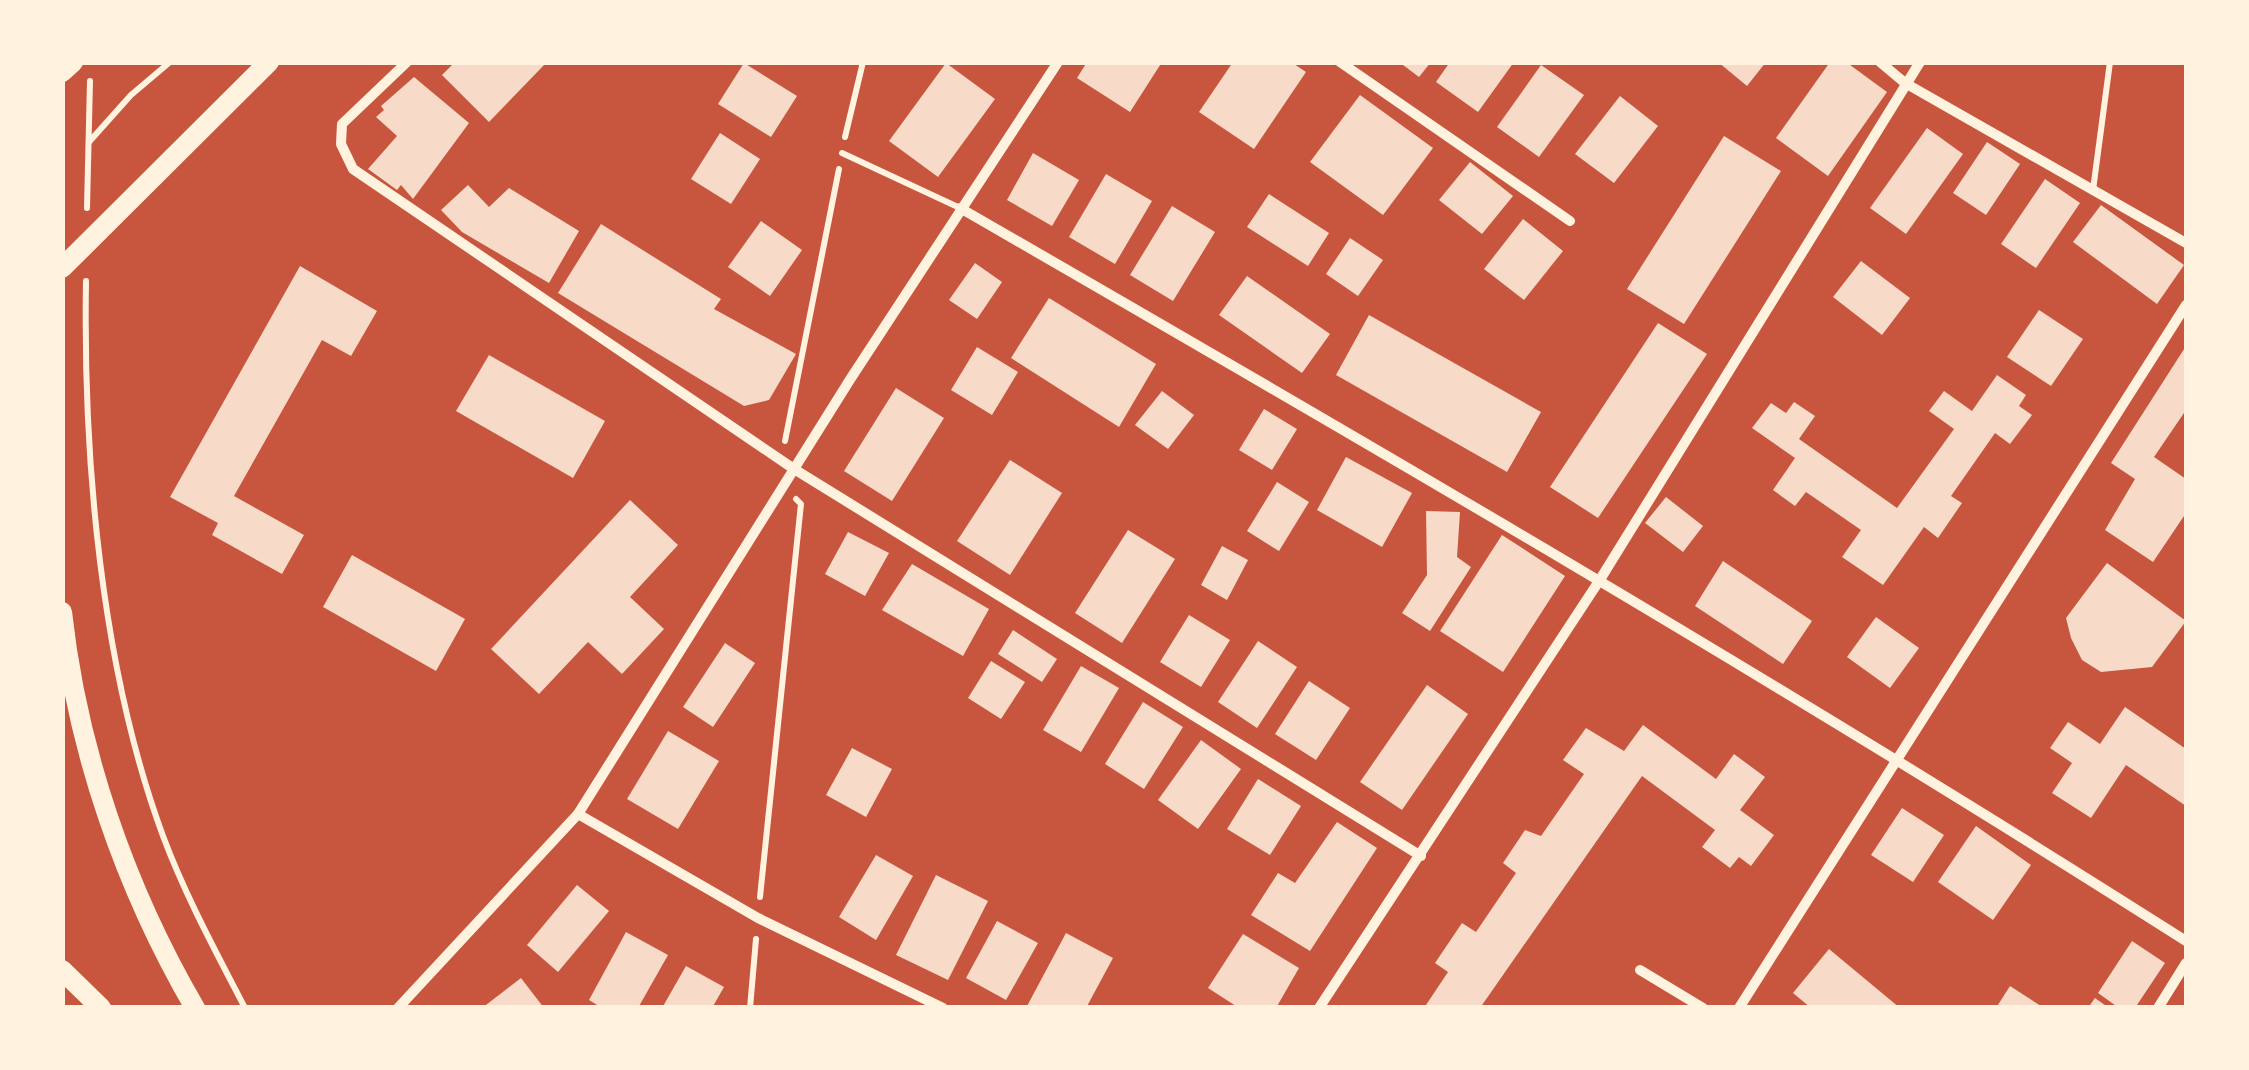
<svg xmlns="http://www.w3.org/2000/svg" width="2249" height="1070" font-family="Inter,sans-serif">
<rect width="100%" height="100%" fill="#c8553d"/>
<g fill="#f7dbc8">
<polygon points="455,62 547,62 489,122 442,75"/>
<polygon points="1087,62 1162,62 1130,112 1077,78"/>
<polygon points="1233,62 1291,62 1306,72 1254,149 1199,112"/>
<polygon points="1399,62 1431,62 1419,77"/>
<polygon points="1450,62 1514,62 1478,112 1436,82"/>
<polygon points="1718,62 1766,62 1747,86"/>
<polygon points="1830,62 1846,62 1887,92 1828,176 1776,138"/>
<polygon points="744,63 797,96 771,137 718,104"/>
<polygon points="946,63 995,99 938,177 889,141"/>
<polygon points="1541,65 1584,95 1539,157 1497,127"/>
<polygon points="414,77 469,123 413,199 401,185 397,190 368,169 397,136 376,117 384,110 381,106"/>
<polygon points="1360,95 1433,148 1383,215 1310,162"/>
<polygon points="1620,96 1658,126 1614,183 1575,154"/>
<polygon points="1927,128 1963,154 1906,234 1870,208"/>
<polygon points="720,133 760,159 731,204 691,179"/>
<polygon points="1724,136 1781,171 1684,324 1627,289"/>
<polygon points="1987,142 2020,164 1986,215 1953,193"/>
<polygon points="1033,153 1079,180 1052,226 1007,200"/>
<polygon points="1470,162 1513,196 1482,234 1439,200"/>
<polygon points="1106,174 1152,201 1115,264 1069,237"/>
<polygon points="2045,179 2080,203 2036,268 2001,244"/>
<polygon points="468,185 489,207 509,188 579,231 549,283 462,232 441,210"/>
<polygon points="1269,194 1329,233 1308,266 1247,227"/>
<polygon points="2101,205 2184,265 2157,304 2073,242"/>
<polygon points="1172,206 1215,232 1173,301 1130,275"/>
<polygon points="1523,219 1563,251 1524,300 1484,269"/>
<polygon points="761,221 802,250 770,296 728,267"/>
<polygon points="601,224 721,299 714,309 796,354 769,400 744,406 558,293"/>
<polygon points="1350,238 1383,260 1358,296 1326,274"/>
<polygon points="1861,261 1910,298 1882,335 1833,297"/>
<polygon points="975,263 1002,282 977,319 949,300"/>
<polygon points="300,266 377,311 351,356 322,340 234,496 304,535 282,574 212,535 218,523 170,497"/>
<polygon points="1247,276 1330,334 1302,373 1219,315"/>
<polygon points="1049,298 1156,364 1119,427 1011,358"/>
<polygon points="2039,310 2083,339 2051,386 2007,357"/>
<polygon points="1369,315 1541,412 1507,472 1336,375"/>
<polygon points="1658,323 1707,354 1598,518 1550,487"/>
<polygon points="2186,346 2186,410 2154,457 2186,479 2186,513 2153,562 2105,530 2135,479 2111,463"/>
<polygon points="977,347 1018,372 992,415 951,390"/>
<polygon points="489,355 605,421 573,478 456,411"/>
<polygon points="1997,375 2026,395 2019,406 2032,415 2010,444 1995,433 1951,496 1962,503 1938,538 1924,527 1883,585 1842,557 1861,530 1806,492 1795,506 1773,490 1795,458 1752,428 1771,403 1786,413 1794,402 1815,416 1799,439 1897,508 1954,429 1929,411 1944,391 1972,411"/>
<polygon points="896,388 944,418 892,501 844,471"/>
<polygon points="1162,391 1194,415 1168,449 1135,425"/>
<polygon points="1264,409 1297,429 1272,470 1239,450"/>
<polygon points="1346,457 1412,493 1382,547 1317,510"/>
<polygon points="1010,460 1062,493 1010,575 957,541"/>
<polygon points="1277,482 1309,502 1279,551 1247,531"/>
<polygon points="1666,497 1703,526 1683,552 1645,523"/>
<polygon points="630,500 678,545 630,597 664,629 622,674 588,642 539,694 491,649"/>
<polygon points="1426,511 1460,512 1457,557 1471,567 1430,631 1402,613 1427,575"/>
<polygon points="1128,530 1175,559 1122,643 1075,613"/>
<polygon points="848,532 889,553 865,596 825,574"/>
<polygon points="1502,535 1565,576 1503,672 1440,631"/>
<polygon points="1222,546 1248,560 1227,600 1201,585"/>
<polygon points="352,555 465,619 436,671 323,607"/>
<polygon points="1723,561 1812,621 1783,664 1695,606"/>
<polygon points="2107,563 2186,621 2152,667 2101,672 2082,660 2071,638 2066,618"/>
<polygon points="912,564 989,609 963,656 882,610"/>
<polygon points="1189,615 1230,640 1201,687 1160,662"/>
<polygon points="1876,617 1919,648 1890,688 1847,657"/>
<polygon points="1013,630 1057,659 1042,682 998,654"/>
<polygon points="1258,641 1297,667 1257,728 1218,702"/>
<polygon points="725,643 755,663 713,727 683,707"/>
<polygon points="991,661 1025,682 1001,719 968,698"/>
<polygon points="1081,666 1119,688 1081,752 1043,730"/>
<polygon points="1309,681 1350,708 1316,760 1275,734"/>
<polygon points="1427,685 1468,714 1402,810 1360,782"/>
<polygon points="1143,702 1183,727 1144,789 1105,764"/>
<polygon points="2125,707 2186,749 2186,806 2126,765 2091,818 2052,793 2072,763 2050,748 2068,722 2100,744"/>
<polygon points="1643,725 1716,779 1734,754 1765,777 1740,810 1774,835 1751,866 1739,857 1730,868 1702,847 1715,830 1642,776 1480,1008 1424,1008 1448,972 1435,963 1462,923 1476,932 1516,873 1503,863 1525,830 1541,836 1584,774 1563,760 1586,728 1624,751"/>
<polygon points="668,731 719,761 678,829 627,799"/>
<polygon points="1201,740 1241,769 1198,829 1158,800"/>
<polygon points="852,748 892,769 866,817 826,795"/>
<polygon points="1258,779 1301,806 1270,855 1227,829"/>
<polygon points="1902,808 1944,835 1913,882 1871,855"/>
<polygon points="1337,822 1377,848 1310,951 1251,915 1278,873 1295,883"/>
<polygon points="1976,826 2031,865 1993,920 1938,882"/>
<polygon points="876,855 913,876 876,940 839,917"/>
<polygon points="936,875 988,901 948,980 896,955"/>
<polygon points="577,885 609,911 558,972 527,945"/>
<polygon points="997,921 1038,943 1006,1000 966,978"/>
<polygon points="626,932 668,955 638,1008 602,1008 589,1000"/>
<polygon points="1066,933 1113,958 1086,1008 1026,1008"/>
<polygon points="1243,934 1299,968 1276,1008 1239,1008 1208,988"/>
<polygon points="2132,941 2165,963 2135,1008 2119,1008 2098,993"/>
<polygon points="1829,949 1900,1008 1811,1008 1793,993"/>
<polygon points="686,966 724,987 712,1008 662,1008"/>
<polygon points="521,978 544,1008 482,1008"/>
<polygon points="2010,986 2044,1008 1996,1008"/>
<polygon points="2095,998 2109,1008 2088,1008"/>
</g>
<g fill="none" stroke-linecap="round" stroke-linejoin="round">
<g stroke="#fff3e0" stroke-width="6">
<polyline points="845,137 863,62"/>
<polyline points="89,142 131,95 170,62"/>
<polyline points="87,208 90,81"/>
<path d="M86,281C83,459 101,668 163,836C185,895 216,952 245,1008"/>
<polyline points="785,441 839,169"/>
<polyline points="760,897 801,504 796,499"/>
<polyline points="750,1008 756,939"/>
</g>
<g stroke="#fff3e0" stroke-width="6">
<polyline points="842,153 960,208"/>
<polyline points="2093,190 2110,62"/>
</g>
<g stroke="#fff3e0" stroke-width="10">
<polyline points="407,62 342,124 341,144 353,169 794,469 1421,856"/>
<polyline points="1340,62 1570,221"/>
<polyline points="1880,62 1905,83 2186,243"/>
<path d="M960,208C1373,446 1784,685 2186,941"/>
<polyline points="578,814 758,918 943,1008"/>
<polyline points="1640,970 1703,1008"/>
<polyline points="398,1008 578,814 851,378 1058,62"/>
<polyline points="1319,1008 1601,578 1920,62"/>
<polyline points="1739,1008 2186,305"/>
<polyline points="2158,1008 2186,963"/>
</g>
<g stroke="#fff3e0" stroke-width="20">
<polyline points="62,72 73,62"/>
<polyline points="62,268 269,62"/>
<path d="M62,612C77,749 125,888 195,1008"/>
<polyline points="62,970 101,1008"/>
</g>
</g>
<rect width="2249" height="1070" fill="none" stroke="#fff3e0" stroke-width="130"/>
</svg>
